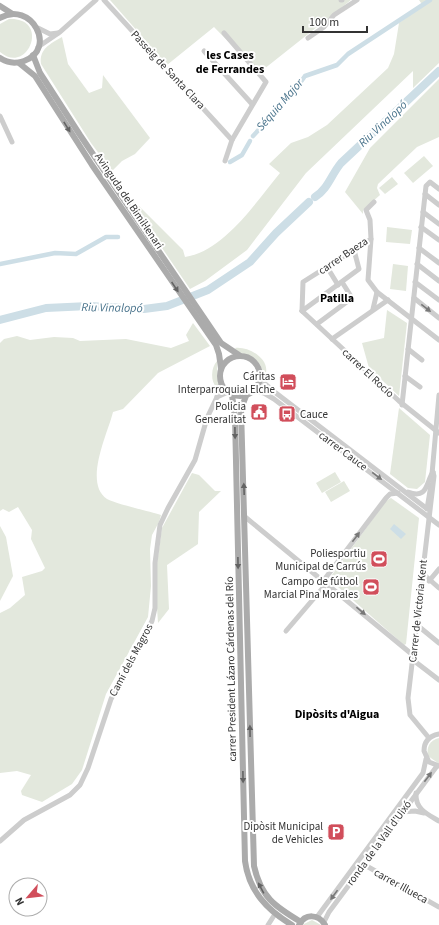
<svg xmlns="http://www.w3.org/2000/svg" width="439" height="925" font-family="'Source Sans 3',sans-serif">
<rect width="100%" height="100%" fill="#fff"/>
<g fill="#e3e8dd">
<polygon points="110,0 351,0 259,73 214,27 167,65"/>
<path d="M419,0H439V63L413,88V71L306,173L247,250L205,281L190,289L128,198L133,200L183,250L185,257C224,251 256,202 280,173L269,164L291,143L308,137L327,125L388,68L394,54L399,23L423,6Z"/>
<path d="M9,19C51,17 28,76 0,52V24Z"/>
<path d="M62,37L68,64L89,93L102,88L103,75L150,138L135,154L122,161L112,171L91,143L41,64C39,49 50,44 62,37Z"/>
<polygon points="439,79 439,137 417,147 378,184 377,188 380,195 363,210 363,214 345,192 370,148"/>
<polygon points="424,156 433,166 413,183 404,173"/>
<polygon points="392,177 398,184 385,194 379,188"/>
<polygon points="387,227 412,230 410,244 386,242"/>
<polygon points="393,264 408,266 406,291 390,289"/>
<polygon points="387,310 407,323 399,396 369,368 362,343 384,338"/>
<path d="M193,323L210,346L158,373L123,409L113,412C108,433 83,483 107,499C116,504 149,511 161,515L159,522L152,535L150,549L151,586L148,617L106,694L82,770L72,784L42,802L22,795L21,791L31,775L17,771L0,773V613L10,608L25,595L22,577L42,571L45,568L31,539L32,530L18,507L9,512L3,509L0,511V343L4,339L17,336L30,340L54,337L73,338L80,341L126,339L171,348L189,341L186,335Z"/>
<path d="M235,348C249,346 272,360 265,376L264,377C260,350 240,358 235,348Z"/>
<path d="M217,361L218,385L217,388C210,382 211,367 217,361Z"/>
<polygon points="399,408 430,435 425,482 417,489 408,488 390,474"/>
<polygon points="335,472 341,482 322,493 316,483"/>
<polygon points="192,473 199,475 215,491 221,491 199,512 198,544 167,565 169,609 158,623 155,578 162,528"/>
<polygon points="344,481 350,491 331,502 325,492"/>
<polygon points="391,498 419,518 406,644 404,645 329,579 386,501"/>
<polygon points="0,526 6,537 13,576 0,601"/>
<path d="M439,738V763H438L428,756C426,747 430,740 439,738Z"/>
<polygon points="312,920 321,925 302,925"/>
</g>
<polygon fill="#cddee6" points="394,524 406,534 401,539 390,529"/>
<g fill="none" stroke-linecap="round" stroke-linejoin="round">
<g stroke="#cddee6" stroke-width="4.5">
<polyline points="253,136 295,90 305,76 337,65 348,54 430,0"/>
<polyline points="230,162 242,155 250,141"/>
<polyline points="0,264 55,253 76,254 106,237 118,237"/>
</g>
<g stroke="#cddee6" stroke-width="8">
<path d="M315,197C328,189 331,175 341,163L439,71"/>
<polyline points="0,320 46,308 89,306 144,309 167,306 208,290 250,262 276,233 309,202"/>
</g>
<g stroke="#cdcdcd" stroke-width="5">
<polyline points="104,0 232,140"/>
<polyline points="341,0 342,0"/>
<polyline points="38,28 50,34 58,33"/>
<polyline points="224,33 266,82 232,140 225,161"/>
<polyline points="308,38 324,27 334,15 357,0"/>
<polyline points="38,47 60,32 96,0"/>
<polyline points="204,51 252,104"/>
<polyline points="0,116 12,142"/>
<polyline points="425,194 439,205"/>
<polyline points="423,212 439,224"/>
<polyline points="421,227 439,240"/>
<polyline points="371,239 368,280 377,292 373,309"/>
<polyline points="419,248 439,263"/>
<polyline points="417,264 439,281"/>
<polyline points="327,267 338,285"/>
<polyline points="415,282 439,300"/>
<polyline points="377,292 439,340"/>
<polyline points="414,298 439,318"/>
<polyline points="302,311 399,401 439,433"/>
<polyline points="302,311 303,282 371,239 370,220 366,210 374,202"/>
<polyline points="302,311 359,269 354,250"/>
<polyline points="317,324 352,298 342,282"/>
<polyline points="332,339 388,300"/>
<polyline points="408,349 422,360"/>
<polyline points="405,376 420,387"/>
<polyline points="260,379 272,390 426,508"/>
<polyline points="253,391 264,393 274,399 439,525"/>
<polyline points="217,397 228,392"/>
<polyline points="402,405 426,186 430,182 439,189"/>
<polyline points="432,474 439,395"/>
<path d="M408,492C428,500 426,482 433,472"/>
<polyline points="427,509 431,485"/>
<polyline points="244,516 414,656"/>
<polyline points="422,573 439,588"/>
<polyline points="324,580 386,498 390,494 398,493"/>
<polyline points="429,581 439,569"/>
<polyline points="417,625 439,643"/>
<polyline points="286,631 327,583"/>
<polyline points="413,660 439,680"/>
<path d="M439,734C429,736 424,742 424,751L429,762L439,766"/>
<polyline points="429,738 410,715 408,698 434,476 433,472"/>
<path d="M416,793C415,809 427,814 439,821"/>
<polyline points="402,812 415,811 424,813"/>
<polyline points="0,841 24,820 70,795 80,785 88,768 111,699 152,621 155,608 155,563 160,525 168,508 195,460 207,418 217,397 221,383"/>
<polyline points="363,864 439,907"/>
<polyline points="317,917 423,773 426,759"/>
<polyline points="324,922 329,912 437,766"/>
<polyline points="268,925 275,914"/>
</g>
<g stroke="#ababab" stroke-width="6">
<polyline points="0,6 11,13"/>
<path d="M0,18C31,0 58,49 24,61C15,64 7,63 0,58"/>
<polyline points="33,55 40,73 80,135 221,343 239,355"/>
<polyline points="19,63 35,76 92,165 216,345 219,354 221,368"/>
<circle cx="240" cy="376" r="20"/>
<path d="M232,395L235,417L245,861C249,891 267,910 292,925"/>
<path d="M246,396L241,409L254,866C261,897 274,906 301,922"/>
<path d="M299,925C305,913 319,914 325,925"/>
</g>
</g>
<defs><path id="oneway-solid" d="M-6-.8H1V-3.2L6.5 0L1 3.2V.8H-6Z"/></defs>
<g fill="#636363">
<use href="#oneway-solid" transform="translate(67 127) rotate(58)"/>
<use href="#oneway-solid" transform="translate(175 287) rotate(56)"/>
<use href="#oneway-solid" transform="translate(235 433) rotate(89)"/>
<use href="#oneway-solid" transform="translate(244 489) rotate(-92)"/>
<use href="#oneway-solid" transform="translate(238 563) rotate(89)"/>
<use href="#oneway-solid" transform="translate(250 731) rotate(-91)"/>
<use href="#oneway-solid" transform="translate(243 777) rotate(89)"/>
<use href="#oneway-solid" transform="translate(261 888) rotate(-118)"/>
</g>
<g fill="#787878">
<use href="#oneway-solid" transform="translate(426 308) rotate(38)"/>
<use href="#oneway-solid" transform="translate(377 476) rotate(37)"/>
<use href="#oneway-solid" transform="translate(356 537) rotate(-53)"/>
<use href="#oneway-solid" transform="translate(361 611) rotate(40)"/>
<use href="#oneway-solid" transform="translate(428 777) rotate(-53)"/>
<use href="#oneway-solid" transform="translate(334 895) rotate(126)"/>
</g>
<defs>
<g id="hotel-square" transform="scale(0.9)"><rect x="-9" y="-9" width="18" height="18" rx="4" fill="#d14e5b" stroke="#fff"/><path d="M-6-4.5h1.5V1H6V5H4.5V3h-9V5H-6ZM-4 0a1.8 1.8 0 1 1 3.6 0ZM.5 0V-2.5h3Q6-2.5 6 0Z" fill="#fff"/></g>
<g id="civic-square" transform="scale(0.9)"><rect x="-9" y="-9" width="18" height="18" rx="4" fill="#d14e5b" stroke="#fff"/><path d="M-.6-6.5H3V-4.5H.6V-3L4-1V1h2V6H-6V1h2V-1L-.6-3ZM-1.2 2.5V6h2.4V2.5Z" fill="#fff"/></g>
<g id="bus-square" transform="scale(0.9)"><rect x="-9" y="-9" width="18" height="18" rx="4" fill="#d14e5b" stroke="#fff"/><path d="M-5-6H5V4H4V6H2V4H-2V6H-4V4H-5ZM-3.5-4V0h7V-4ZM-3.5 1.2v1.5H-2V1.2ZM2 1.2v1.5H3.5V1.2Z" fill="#fff"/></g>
<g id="stadium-square" transform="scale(0.9)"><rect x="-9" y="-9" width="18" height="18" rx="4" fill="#d14e5b" stroke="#fff"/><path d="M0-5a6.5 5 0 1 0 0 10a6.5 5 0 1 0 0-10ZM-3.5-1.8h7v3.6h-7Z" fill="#fff"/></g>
<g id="parking-square" transform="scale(0.9)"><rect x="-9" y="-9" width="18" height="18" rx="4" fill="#d14e5b" stroke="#fff"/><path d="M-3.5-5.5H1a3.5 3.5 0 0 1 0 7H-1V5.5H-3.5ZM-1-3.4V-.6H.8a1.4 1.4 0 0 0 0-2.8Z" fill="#fff"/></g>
</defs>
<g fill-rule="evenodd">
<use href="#hotel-square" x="288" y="382"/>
<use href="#civic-square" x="259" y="412"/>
<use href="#bus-square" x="287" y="414"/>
<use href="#stadium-square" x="379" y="559"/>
<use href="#stadium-square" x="371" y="587"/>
<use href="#parking-square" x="336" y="832"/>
</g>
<g text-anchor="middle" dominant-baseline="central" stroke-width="4" stroke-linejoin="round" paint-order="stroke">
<g font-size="11" fill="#333" stroke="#fff">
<text transform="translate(168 70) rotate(47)">Passeig de Santa Clara</text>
<text transform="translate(129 201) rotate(56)">Avinguda del Bimil·lenari</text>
<text transform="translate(343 256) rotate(-34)">carrer Baeza</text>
<text transform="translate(368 373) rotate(43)">carrer El Rocío</text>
<text transform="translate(343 451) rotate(37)">carrer Cauce</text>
<text transform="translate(418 611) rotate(-84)">Carrer de Victoria Kent</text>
<text transform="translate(131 660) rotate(-62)">Camí dels Magros</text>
<text transform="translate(231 669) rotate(-91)">carrer President Lázaro Cárdenas del Río</text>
<text transform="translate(379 843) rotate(-54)">ronda de la Vall d'Uixó</text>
<text transform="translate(401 886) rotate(29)">carrer Illueca</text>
</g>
<g font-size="11" fill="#333" stroke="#fff" text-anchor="end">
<text x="275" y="376">Cáritas<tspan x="275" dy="13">Interparroquial Elche</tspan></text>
<text x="246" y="406">Policia<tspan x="246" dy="13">Generalitat</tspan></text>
<text x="300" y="414" text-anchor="start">Cauce</text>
<text x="366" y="553">Poliesportiu<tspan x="366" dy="13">Municipal de Carrús</tspan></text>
<text x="358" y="581">Campo de fútbol<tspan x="358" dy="13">Marcial Pina Morales</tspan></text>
<text x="323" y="826">Dipòsit Municipal<tspan x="323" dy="13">de Vehicles</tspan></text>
</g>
<g font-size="12" font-weight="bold" fill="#000" stroke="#fff">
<text x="230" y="55">les Cases<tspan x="230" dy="14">de Ferrandes</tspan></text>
<text x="337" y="298">Patilla</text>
<text x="337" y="714">Dipòsits d'Aigua</text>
</g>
<g font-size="12" font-style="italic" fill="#4a748c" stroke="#fff">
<text transform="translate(280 105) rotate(-49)">Séquia Major</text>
<text transform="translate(383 124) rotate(-43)">Riu Vinalopó</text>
<text transform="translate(112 308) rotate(1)">Riu Vinalopó</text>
</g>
</g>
<g transform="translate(28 897) rotate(242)"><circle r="19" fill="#ffffff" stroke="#adadad"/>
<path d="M0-3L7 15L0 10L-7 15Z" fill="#d14e5b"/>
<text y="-6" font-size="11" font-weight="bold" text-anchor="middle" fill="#333333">N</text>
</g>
<path d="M303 26v6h64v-6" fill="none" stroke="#333333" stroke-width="2"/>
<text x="309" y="26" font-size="12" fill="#333333" stroke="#ffffff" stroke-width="3" paint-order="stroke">100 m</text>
</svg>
